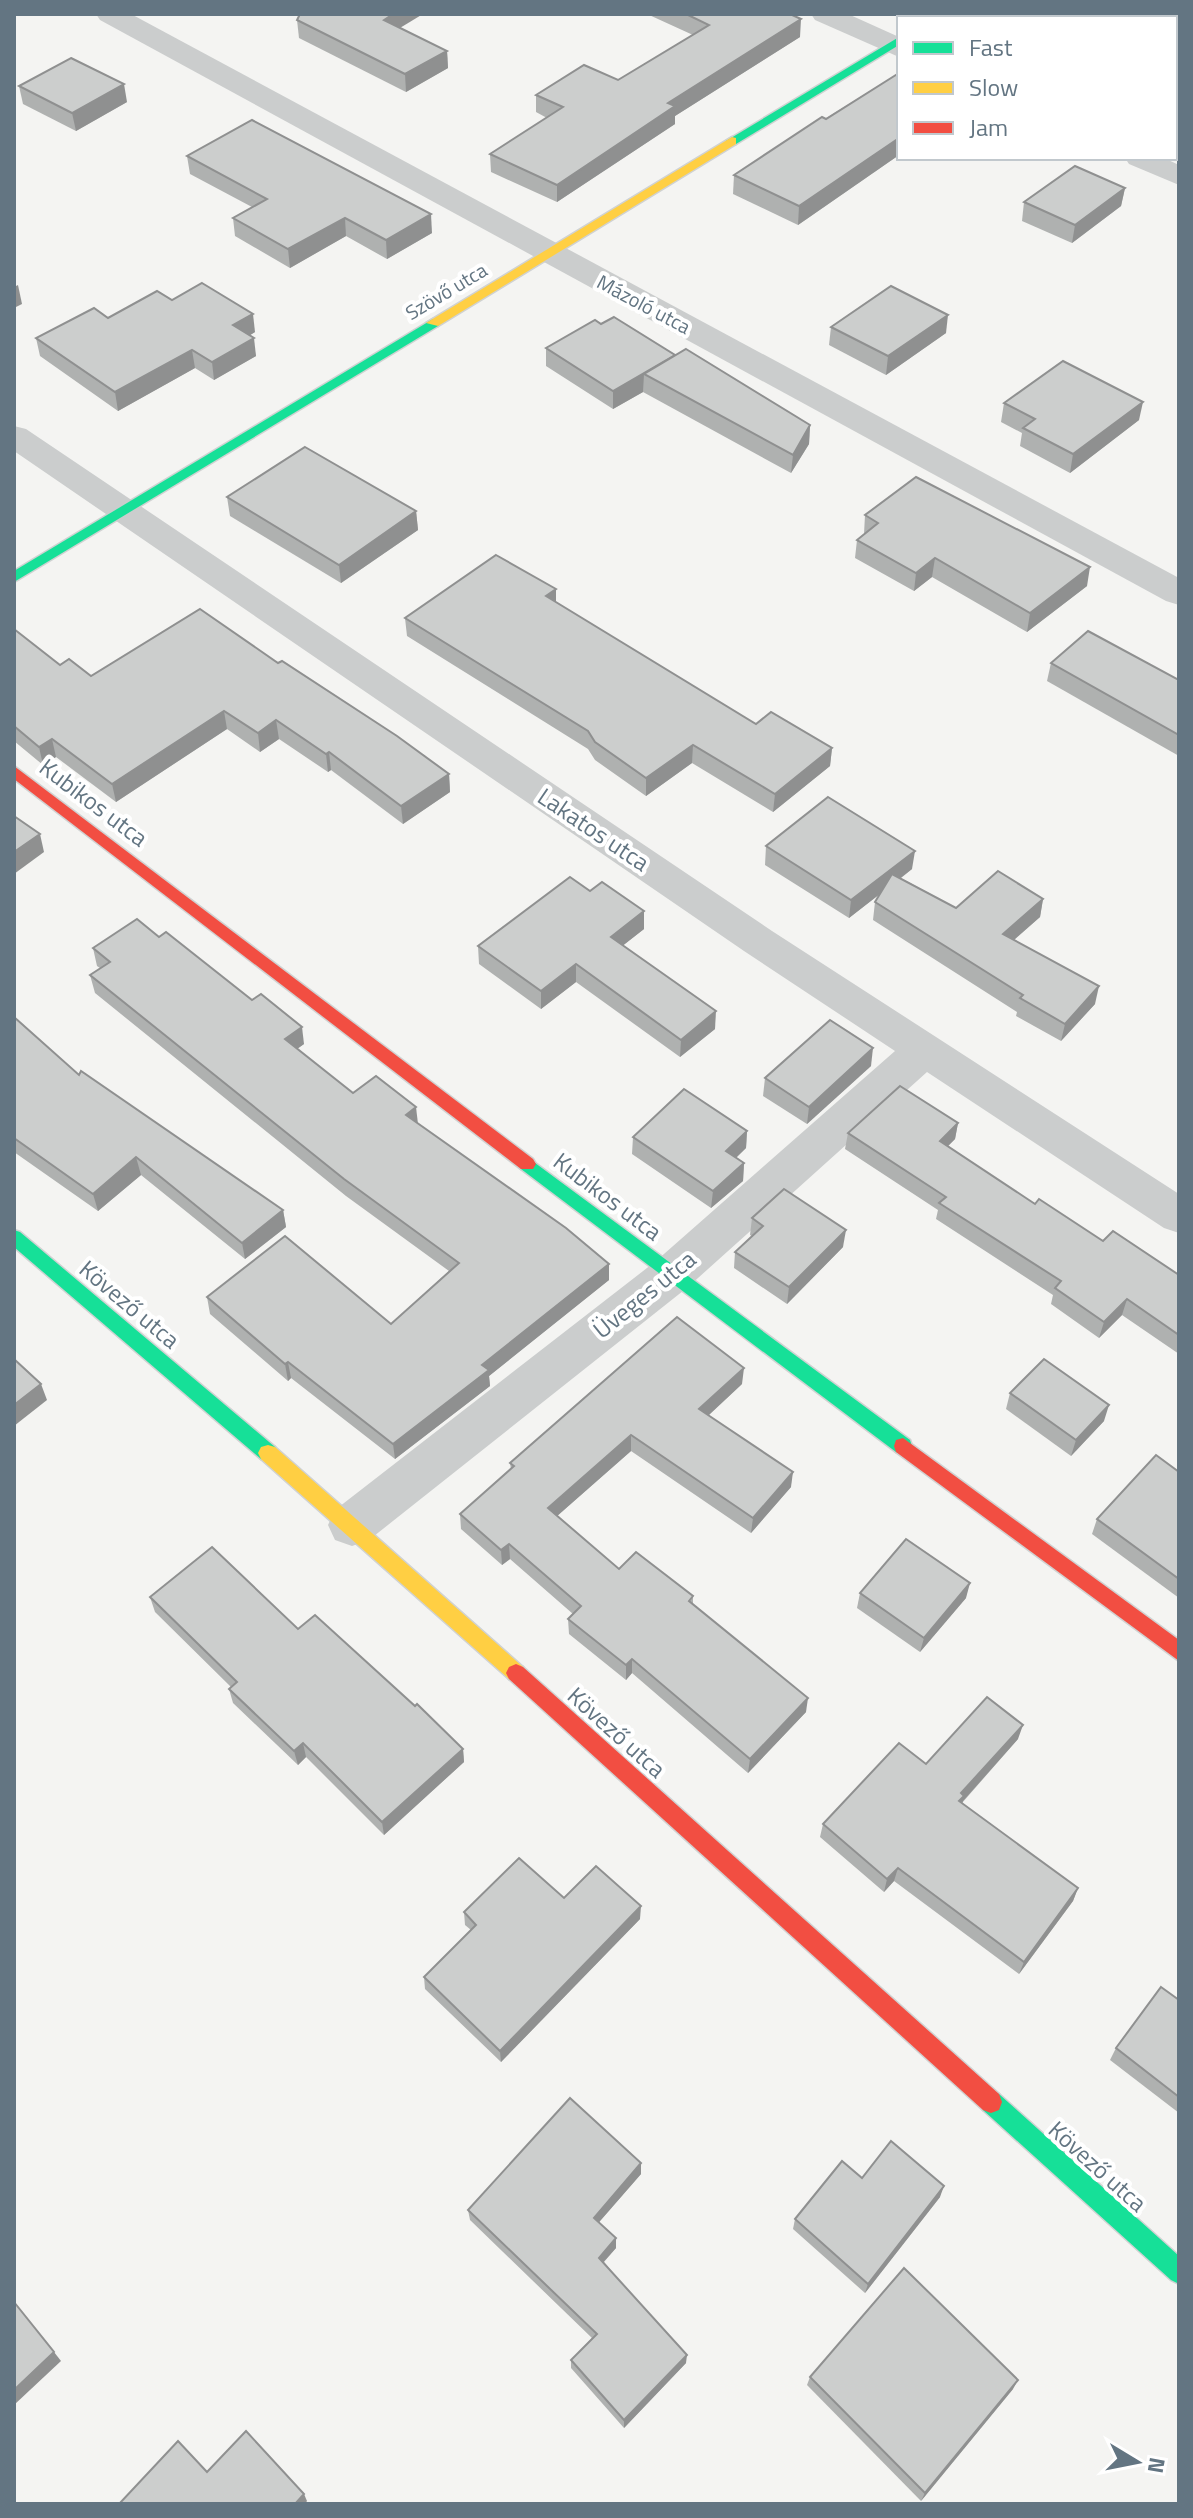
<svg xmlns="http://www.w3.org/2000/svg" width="1193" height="2518" font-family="'Titillium Web',sans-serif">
<rect width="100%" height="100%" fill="#f4f4f2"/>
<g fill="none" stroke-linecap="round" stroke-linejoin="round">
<g stroke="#d0d2d2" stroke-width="3">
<g id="fast">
<polygon points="899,37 899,45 736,144 726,141"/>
<polygon points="433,319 440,323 438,326 14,582 14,571"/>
<polygon points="527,1157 910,1440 912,1446 910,1452 903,1454 896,1452 521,1169 518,1164"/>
<polygon points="14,1230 20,1232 275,1447 278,1453 275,1459 268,1461 261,1459 14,1247"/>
<polygon points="991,2091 999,2094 1179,2256 1179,2284 1171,2280 983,2110 980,2102 983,2094"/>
</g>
</g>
<g stroke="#d0d2d2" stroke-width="3">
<g id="slow">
<polygon points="732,137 736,138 736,144 438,326 426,323"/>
<polygon points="268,1445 275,1447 523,1667 526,1673 523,1679 516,1682 509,1679 261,1459 258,1453 261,1447"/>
</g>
</g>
<g stroke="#d0d2d2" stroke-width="3">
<g id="jam">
<polygon points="935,14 949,14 944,18 930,18"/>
<polygon points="14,766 533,1159 536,1164 533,1169 521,1169 14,779"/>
<polygon points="903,1438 1179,1640 1179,1661 896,1452 894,1446 896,1440"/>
<polygon points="516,1664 523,1667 999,2094 1002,2102 999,2110 991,2113 983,2110 509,1679 506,1673 509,1667"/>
</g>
</g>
<g fill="#cbcdcd" fill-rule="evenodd">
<polygon points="96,14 131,14 1179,578 1179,605 1166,601 100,20"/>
<polygon points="811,14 848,14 899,37 899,57 815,20"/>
<polygon points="1125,158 1164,158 1179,165 1179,185 1129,164"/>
<polygon points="14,426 26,429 772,931 1179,1194 1179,1233 1164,1228 927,1072 688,1287 369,1540 352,1546 335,1540 328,1525 335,1510 656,1261 895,1051 744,951 14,451"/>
</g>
<use href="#fast" fill="#16e098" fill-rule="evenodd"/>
<use href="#slow" fill="#ffcf43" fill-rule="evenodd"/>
<use href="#jam" fill="#f24e42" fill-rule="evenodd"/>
</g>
<g fill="#afb1b0">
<polygon points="647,14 790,14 800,37 675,116 675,124 557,202 491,172 490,154 547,118 536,112 536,95 618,80 693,35"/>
<polygon points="1076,14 1177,14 1175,18 1076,18"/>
<polygon points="297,20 400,28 447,51 448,68 406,92 299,38"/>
<polygon points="899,73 899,155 798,225 733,194 734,175"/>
<polygon points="19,86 127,102 76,131 23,104"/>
<polygon points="187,156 432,233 387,259 346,236 290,268 235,236 233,218 252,207 190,174"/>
<polygon points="1125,188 1121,206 1072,243 1022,221 1024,202"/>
<polygon points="172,300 255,332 250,335 256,356 214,380 195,368 118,411 40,356 36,338"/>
<polygon points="601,324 675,355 810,425 809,444 791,473 643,392 613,409 546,366 546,348"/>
<polygon points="831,327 946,333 886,375 829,345"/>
<polygon points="1004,403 1139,420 1070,473 1020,446 1022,433 1001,422"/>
<polygon points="227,497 416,511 418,530 341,583 230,516"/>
<polygon points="865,515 1087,586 1027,632 932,577 914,591 855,558 857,540 864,534"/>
<polygon points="556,602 756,724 832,748 830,766 773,812 692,763 646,796 595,760 588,749 407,636 405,618"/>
<polygon points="14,629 60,665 91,676 278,663 449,774 450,792 403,824 331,770 328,772 279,739 260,752 227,729 116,802 56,757 43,765 14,741"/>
<polygon points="1051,663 1179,680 1179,756 1047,681"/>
<polygon points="766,846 912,869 901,878 956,908 1043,899 1040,917 1014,940 1095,1004 1061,1041 1016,1016 1017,1012 873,920 875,902 881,893 849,918 765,865"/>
<polygon points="590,891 644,911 644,929 623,945 715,1029 680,1057 576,982 541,1009 479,964 478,946"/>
<polygon points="159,937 304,1044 297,1049 353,1093 418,1123 609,1264 609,1280 489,1376 490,1386 395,1459 291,1378 288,1381 210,1314 207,1297 391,1324 449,1271 346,1196 95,993 90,975 100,968 97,966 93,948"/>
<polygon points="14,1017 79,1075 283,1210 286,1227 245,1259 141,1175 98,1211 14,1152"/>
<polygon points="871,1066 807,1124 763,1096 765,1078"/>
<polygon points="958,1123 955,1139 948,1146 1035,1204 1103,1241 1179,1275 1179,1354 1122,1315 1099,1338 1051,1304 1053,1295 936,1219 938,1210 845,1149 848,1133"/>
<polygon points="747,1131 746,1148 736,1158 744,1163 743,1181 711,1208 632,1154 633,1137"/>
<polygon points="752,1218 843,1247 787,1304 734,1268 735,1252 752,1236 750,1235"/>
<polygon points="742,1384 709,1415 791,1487 751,1533 631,1451 557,1516 619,1569 693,1596 693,1604 806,1712 748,1773 632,1673 626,1680 569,1634 568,1619 573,1614 510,1559 502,1565 461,1529 460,1514 511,1469 510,1463"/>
<polygon points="1010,1393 1104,1421 1071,1456 1006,1409"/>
<polygon points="1179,1472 1179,1598 1092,1534 1097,1519"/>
<polygon points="860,1593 966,1598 920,1652 857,1608"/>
<polygon points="150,1597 298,1629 415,1706 463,1749 464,1762 384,1835 306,1757 298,1765 233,1703 229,1689 231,1687 155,1612"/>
<polygon points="1018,1739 962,1803 1078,1888 1073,1901 1019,1974 894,1881 884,1892 820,1837 823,1824 926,1764"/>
<polygon points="564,1898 640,1919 501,2062 425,1989 424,1977 471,1930 465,1925 464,1912"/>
<polygon points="1179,2000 1179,2113 1110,2060 1116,2048"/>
<polygon points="641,2163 641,2174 599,2222 616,2238 616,2248 604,2262 686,2363 624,2428 571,2368 571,2360 592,2338 470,2220 468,2210"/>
<polygon points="862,2178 940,2197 865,2293 793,2229 795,2219"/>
<polygon points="810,2377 1013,2389 921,2501 807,2385"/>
</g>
<g fill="#8f9090">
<polygon points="393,14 423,14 385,37 384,20"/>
<polygon points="1155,14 1177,14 1175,18 1148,18"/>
<polygon points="801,19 800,37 675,116 675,124 557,202 557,185 668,103"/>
<polygon points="447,51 448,68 406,92 405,74"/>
<polygon points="124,84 127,102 76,131 72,113"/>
<polygon points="899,138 899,155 798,225 799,206"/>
<polygon points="1125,188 1121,206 1072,243 1075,225"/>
<polygon points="431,214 432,233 387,259 386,240"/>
<polygon points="345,218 346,236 290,268 288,249"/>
<polygon points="18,285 22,304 14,308 14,287"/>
<polygon points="253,314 255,332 236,344 233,325"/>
<polygon points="948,315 946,333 886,375 888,356"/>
<polygon points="254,338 256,356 214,380 212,362"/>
<polygon points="192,350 195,368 118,411 115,392"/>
<polygon points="675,355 644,374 643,392 613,409 613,391"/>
<polygon points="1143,402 1139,420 1070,473 1073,454"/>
<polygon points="810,425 809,444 791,473 793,455"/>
<polygon points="416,511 418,530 341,583 339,565"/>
<polygon points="935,558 932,577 914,591 916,573"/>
<polygon points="1090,567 1087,586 1027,632 1030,613"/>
<polygon points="556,589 556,608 546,596"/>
<polygon points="224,711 227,729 116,802 112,784"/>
<polygon points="276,720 279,739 260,752 258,733"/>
<polygon points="52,739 56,757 43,765 39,747"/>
<polygon points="693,745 692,763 646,796 646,778"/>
<polygon points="832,748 830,766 773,812 775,794"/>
<polygon points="329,752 331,770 328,772 326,754"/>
<polygon points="449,774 450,792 403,824 401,806"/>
<polygon points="40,834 44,852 14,874 14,852"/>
<polygon points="915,851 912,869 849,918 851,900"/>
<polygon points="1043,899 1040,917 1000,952 1003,934"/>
<polygon points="644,911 644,929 611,955 611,937"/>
<polygon points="576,964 576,982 541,1009 541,991"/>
<polygon points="1099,986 1095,1004 1061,1041 1065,1024"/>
<polygon points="716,1011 715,1029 680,1057 681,1040"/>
<polygon points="302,1027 304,1044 287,1056 285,1039"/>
<polygon points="873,1048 871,1066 807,1124 809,1107"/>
<polygon points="416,1107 418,1124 406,1115"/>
<polygon points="958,1123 955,1139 937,1157 940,1141"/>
<polygon points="747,1131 746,1148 725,1168 726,1151"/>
<polygon points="136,1157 141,1175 98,1211 93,1194"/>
<polygon points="744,1163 743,1181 711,1208 713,1191"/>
<polygon points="283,1210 286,1227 245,1259 242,1243"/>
<polygon points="846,1230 843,1247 787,1304 789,1287"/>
<polygon points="609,1264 609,1280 489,1376 490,1386 395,1459 393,1444 482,1365"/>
<polygon points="1127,1299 1122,1315 1099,1338 1104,1322"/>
<polygon points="288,1362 291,1378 288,1381 285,1364"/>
<polygon points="744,1368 742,1384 698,1425 699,1409"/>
<polygon points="41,1384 47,1400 14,1426 14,1405"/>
<polygon points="1109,1405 1104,1421 1071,1456 1076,1440"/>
<polygon points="631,1435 631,1451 548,1524 548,1508"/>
<polygon points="793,1472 791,1487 751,1533 753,1518"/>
<polygon points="509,1544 510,1559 502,1565 501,1550"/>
<polygon points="970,1583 966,1598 920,1652 924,1638"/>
<polygon points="632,1659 632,1673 626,1680 626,1665"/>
<polygon points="808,1698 806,1712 748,1773 750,1759"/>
<polygon points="1023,1725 1018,1739 963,1801 960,1809 955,1814 961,1793"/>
<polygon points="303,1743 306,1757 298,1765 294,1751"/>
<polygon points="463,1749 464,1762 384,1835 382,1822"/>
<polygon points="898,1868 894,1881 884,1892 887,1879"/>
<polygon points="1078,1888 1073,1901 1019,1974 1024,1962"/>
<polygon points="641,1906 640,1919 501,2062 500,2051"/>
<polygon points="641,2163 641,2174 594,2228 594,2218"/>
<polygon points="944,2186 940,2197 865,2293 868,2284"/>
<polygon points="616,2238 616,2248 599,2267 599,2258"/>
<polygon points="54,2352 61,2361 14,2405 14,2390"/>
<polygon points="687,2355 686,2363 624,2428 624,2420"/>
<polygon points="1018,2380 1013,2389 921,2501 925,2493"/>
<polygon points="304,2494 307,2501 305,2504 295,2504"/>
</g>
<g fill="#cccecd" stroke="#8f9090" stroke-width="2">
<polygon points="300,14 393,14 384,20 447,51 405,74 297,20"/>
<polygon points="686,14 790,14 801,19 668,103 675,106 557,185 490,154 563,107 536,95 584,65 618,80 709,25"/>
<polygon points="1106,14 1155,14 1148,18 1115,18"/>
<polygon points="71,58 124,84 72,113 19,86"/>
<polygon points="899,73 899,138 799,206 734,175 822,117 826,119"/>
<polygon points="252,120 431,214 386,240 345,218 288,249 233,218 267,199 187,156"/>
<polygon points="1075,166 1125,188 1075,225 1024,202"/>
<polygon points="202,283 253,314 233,325 254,338 212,362 192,350 115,392 36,338 94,308 108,318 157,291 172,300"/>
<polygon points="891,286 948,315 888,356 831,327"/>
<polygon points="614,317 675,355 613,391 546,348 595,320 601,324"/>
<polygon points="686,349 810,425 793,455 644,374"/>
<polygon points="1063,361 1143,402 1073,454 1023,428 1035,419 1004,403"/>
<polygon points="305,447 416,511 339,565 227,497"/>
<polygon points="916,477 1090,567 1030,613 935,558 916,573 857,540 878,523 865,515"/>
<polygon points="496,555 556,589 546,596 756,724 771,712 832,748 775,794 693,745 646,778 595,742 588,731 405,618"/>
<polygon points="200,609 278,663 282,661 397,736 449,774 401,806 329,752 326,754 276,720 258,733 224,711 112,784 52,739 39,747 14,726 14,629 60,665 69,659 91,676"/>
<polygon points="1088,631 1179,680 1179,735 1051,663"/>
<polygon points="828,797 915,851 851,900 766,846"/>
<polygon points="14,816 40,834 14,852"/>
<polygon points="998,871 1043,899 1003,934 1099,986 1065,1024 1020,998 1023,995 875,902 892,874 956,908"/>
<polygon points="570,877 590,891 602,882 644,911 611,937 716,1011 681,1040 576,964 541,991 478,946"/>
<polygon points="137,919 159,937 166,932 252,1000 261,994 302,1027 285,1039 353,1093 376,1076 416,1107 406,1115 566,1228 609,1264 482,1365 489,1370 393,1444 288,1362 285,1364 207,1297 285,1236 391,1324 459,1263 344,1179 90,975 110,962 93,948"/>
<polygon points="14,1017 79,1075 81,1071 283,1210 242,1243 136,1157 93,1194 14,1138"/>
<polygon points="830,1020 873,1048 809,1107 765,1078"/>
<polygon points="900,1086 958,1123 940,1141 1035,1204 1039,1199 1103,1241 1113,1231 1179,1275 1179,1335 1127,1299 1104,1322 1055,1288 1061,1281 939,1203 946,1197 848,1133"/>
<polygon points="684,1089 747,1131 726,1151 744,1163 713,1191 633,1137"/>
<polygon points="784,1189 846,1230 789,1287 735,1252 763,1226 752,1218"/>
<polygon points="677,1317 744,1368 699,1409 793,1472 753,1518 631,1435 548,1508 619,1569 636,1552 693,1596 689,1601 808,1698 750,1759 632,1659 626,1665 568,1619 581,1606 509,1544 501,1550 460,1514 514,1466 510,1463"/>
<polygon points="14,1359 41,1384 14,1405"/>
<polygon points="1044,1359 1109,1405 1076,1440 1010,1393"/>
<polygon points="1156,1455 1179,1472 1179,1579 1097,1519"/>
<polygon points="906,1539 970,1583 924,1638 860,1593"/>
<polygon points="212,1547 298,1629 315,1615 415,1706 417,1704 463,1749 382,1822 303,1743 294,1751 229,1689 237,1682 150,1597"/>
<polygon points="987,1697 1023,1725 961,1793 964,1796 959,1801 1078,1888 1024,1962 898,1868 887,1879 823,1824 899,1743 926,1764"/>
<polygon points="519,1858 564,1898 596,1866 641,1906 500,2051 424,1977 476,1925 464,1912"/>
<polygon points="1161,1987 1179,2000 1179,2097 1116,2048"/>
<polygon points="570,2098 641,2163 594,2218 616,2238 599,2258 687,2355 624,2420 571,2360 597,2334 468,2210"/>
<polygon points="891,2141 944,2186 868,2284 795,2219 842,2161 862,2178"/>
<polygon points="904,2268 1018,2380 925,2493 810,2377"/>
<polygon points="14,2302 54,2352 14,2390"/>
<polygon points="246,2431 304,2494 295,2504 119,2504 178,2441 207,2472"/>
</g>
<g text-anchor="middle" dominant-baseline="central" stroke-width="8" stroke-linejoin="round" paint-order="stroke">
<g font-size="20" fill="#637582" stroke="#fff">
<text transform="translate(446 291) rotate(-31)">Szövő utca</text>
<text transform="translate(644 304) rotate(28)">Mázoló utca</text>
</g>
<g font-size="24" fill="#637582" stroke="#fff">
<text transform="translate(94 802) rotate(37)">Kubikos utca</text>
<text transform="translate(594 829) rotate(34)">Lakatos utca</text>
<text transform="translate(608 1196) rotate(37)">Kubikos utca</text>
<text transform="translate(644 1294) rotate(-39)">Üveges utca</text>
<text transform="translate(130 1304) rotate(40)">Kövező utca</text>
<text transform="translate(617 1732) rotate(42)">Kövező utca</text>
<text transform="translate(1098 2166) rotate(42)">Kövező utca</text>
</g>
</g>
<rect width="1193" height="2518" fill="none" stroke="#637582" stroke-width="32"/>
<rect x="897" y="16" width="280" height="144" fill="#ffffff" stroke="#c1c8cd" stroke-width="2"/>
<rect x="913" y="42" width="40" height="12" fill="#16e098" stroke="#c1c8cd" stroke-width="2"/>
<text x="969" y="56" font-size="24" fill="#637582">Fast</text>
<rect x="913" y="82" width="40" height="12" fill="#ffcf43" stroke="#c1c8cd" stroke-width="2"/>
<text x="969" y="96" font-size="24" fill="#637582">Slow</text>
<rect x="913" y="122" width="40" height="12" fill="#f24e42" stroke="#c1c8cd" stroke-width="2"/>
<text x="969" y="136" font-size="24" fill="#637582">Jam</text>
<g transform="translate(1137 2462) rotate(100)" stroke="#ffffff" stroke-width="6" paint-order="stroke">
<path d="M0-6L14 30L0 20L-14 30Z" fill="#637582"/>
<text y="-12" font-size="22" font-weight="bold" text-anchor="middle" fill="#637582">N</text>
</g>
</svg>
